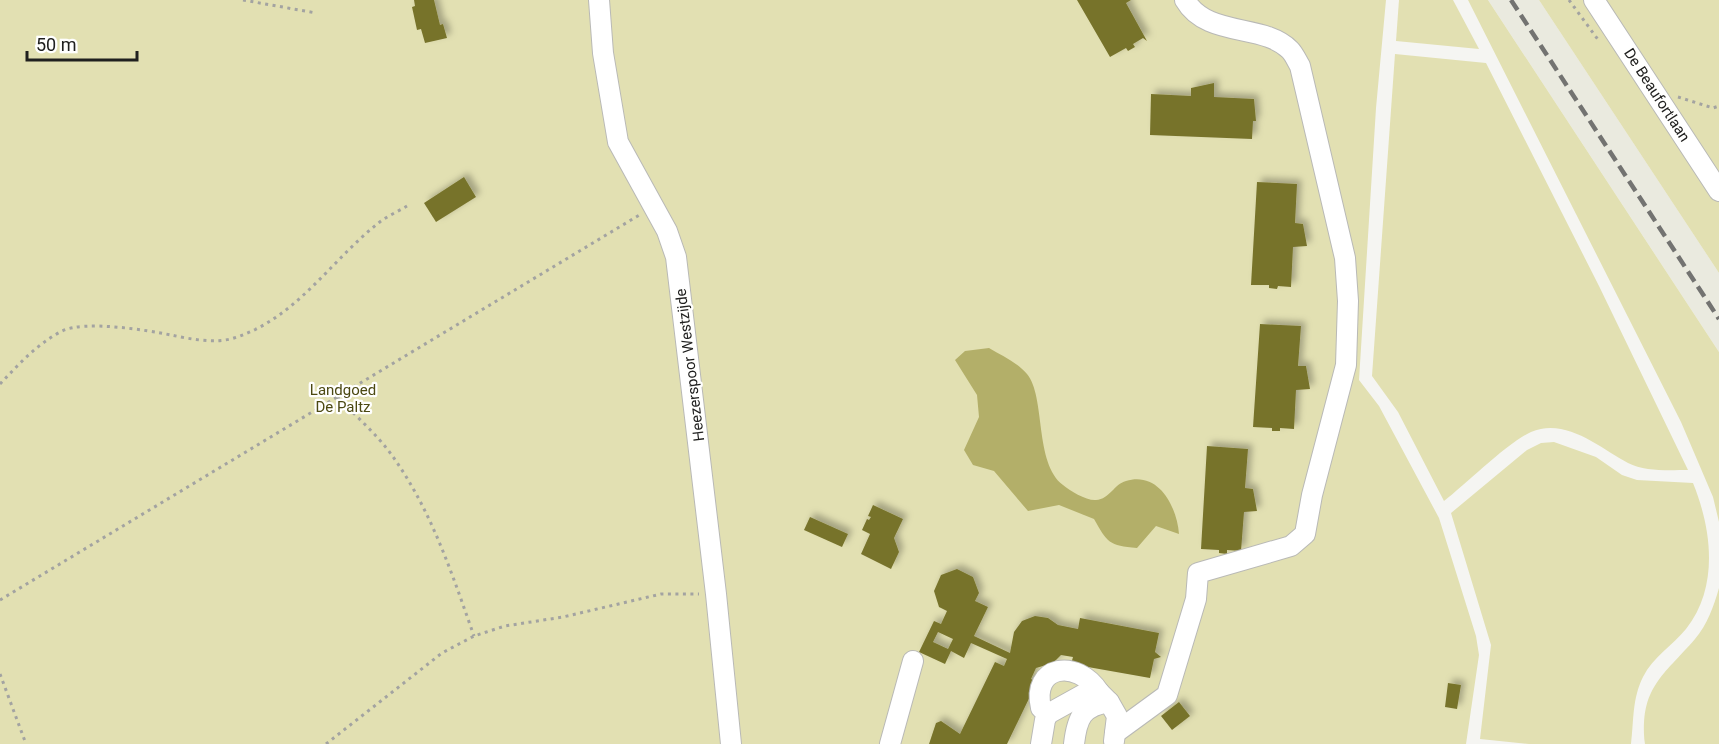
<svg xmlns="http://www.w3.org/2000/svg" width="1719" height="744" font-family="Roboto,sans-serif">
<defs>
<filter id="shadow"><feDropShadow dx="4.5" dy="-4.5" stdDeviation="3" flood-color="#0004"/></filter>
</defs>
<rect width="100%" height="100%" fill="#f5f5f2"/>
<polygon fill="#eaeadf" points="1488,0 1539,0 1719,273 1719,352"/>
<g fill="#e2e0b2">
<polygon points="0,0 1386,0 1376,108 1359,380 1379,406 1439,518 1476,636 1479,655 1466,744 0,744"/>
<polygon points="1399,0 1453,0 1479,49 1396,41"/>
<polygon points="1468,0 1488,0 1719,352 1719,522 1713,497 1681,422"/>
<polygon points="1539,0 1719,0 1719,273"/>
<path d="M1395,54L1486,63L1599,286L1688,470C1670,470 1645,472 1628,463C1600,448 1566,417 1531,432C1508,442 1466,484 1444,501L1398,412L1372,376Z"/>
<path d="M1554,442L1596,457L1622,475L1637,480L1693,483C1712,530 1719,587 1686,629C1673,645 1653,657 1643,677C1632,699 1634,720 1631,744H1529L1480,739L1491,645L1451,513L1527,450L1541,443Z"/>
<path d="M1719,588V744H1645C1639,688 1663,676 1695,639C1707,625 1714,606 1719,588Z"/>
</g>
<path fill="#b3af69" d="M989,348C1002,356 1017,362 1027,374C1046,397 1034,463 1063,485C1070,491 1087,501 1096,500C1110,499 1114,484 1126,481C1159,471 1177,507 1179,534L1156,526L1137,548C1109,546 1107,542 1094,519L1059,505L1028,511L994,471L973,465L964,450L979,417L977,395L955,360L965,351Z"/>
<g fill="#77732c" fill-rule="evenodd" filter="url(#shadow)">
<polygon points="414,0 434,0 440,25 443,24 447,38 425,43 421,29 417,30 412,7 415,6"/>
<polygon points="1077,0 1131,0 1126,3 1147,41 1143,38 1133,44 1135,47 1128,51 1126,48 1110,57"/>
<polygon points="1214,83 1214,97 1254,99 1256,121 1253,121 1252,139 1150,135 1151,94 1191,96 1191,88"/>
<polygon points="464,177 476,197 436,222 424,203"/>
<polygon points="1257,182 1297,184 1295,223 1303,224 1307,246 1293,247 1291,287 1278,286 1277,289 1269,288 1269,285 1251,285"/>
<polygon points="1260,324 1301,326 1298,366 1306,366 1310,389 1296,390 1294,429 1280,428 1280,431 1272,431 1272,428 1253,427"/>
<polygon points="1207,446 1248,449 1245,488 1253,489 1257,511 1244,512 1241,551 1227,550 1227,554 1219,553 1219,550 1201,549"/>
<polygon points="873,505 903,519 894,538 899,552 891,569 861,554 870,534 862,530 867,519 869,520 871,517 868,516"/>
<polygon points="810,517 848,534 842,547 804,530"/>
<path d="M957,569L973,577L979,593L975,601L988,607L974,636L1010,653L1014,632L1022,621L1035,616L1048,618L1058,625L1078,629L1080,618L1159,633L1155,652L1161,657L1154,659L1150,678L1071,664L1073,657L1061,655L1053,663L1036,668L1031,679L1037,682L1007,744H929L936,723L941,721L960,734L995,662L1004,666L1007,659L971,643L964,658L951,651L945,664L919,652L934,621L941,624L947,611L939,607L934,591L941,575ZM938,632L953,639L948,649L933,642Z"/>
<polygon points="1448,683 1461,685 1457,709 1445,707"/>
<polygon points="1179,702 1190,716 1172,730 1161,716"/>
</g>
<g fill="none" stroke-linecap="round" stroke-linejoin="round">
<g stroke="#b9b9b6" stroke-width="22">
<g id="minor">
<polyline points="599,0 603,53 618,142 667,231 676,257 716,594 731,744"/>
<polyline points="1594,0 1719,191"/>
<path d="M1048,714L1041,708C1031,665 1077,658 1099,692"/>
<path d="M1115,733L1167,695L1196,599L1198,573L1291,546L1305,534L1312,495L1346,365L1348,301L1345,258L1300,66C1297,61 1294,54 1290,50C1264,23 1207,38 1185,0"/>
<polyline points="890,744 913,661"/>
<polyline points="1041,744 1045,720 1048,714 1084,694 1099,692 1109,702 1117,716 1114,741"/>
<path d="M1074,744C1077,718 1082,706 1109,702"/>
</g>
</g>
<g stroke="#a3a3a1" stroke-width="3" stroke-dasharray="3 4.5" stroke-linecap="butt">
<polyline points="243,0 316,13"/>
<polyline points="1569,0 1599,41"/>
<polyline points="1678,97 1713,108 1719,106"/>
<path d="M0,384C19,364 37,344 62,331C85,320 146,330 171,335C190,339 215,344 234,338C295,319 329,263 376,225C385,217 397,212 407,206"/>
<path d="M337,397C354,414 373,431 388,450C430,506 451,571 474,636"/>
<polyline points="0,600 641,214"/>
<polyline points="0,674 26,744"/>
<polyline points="326,744 442,653 474,636 505,626 563,617 661,594 699,594"/>
</g>
<use href="#minor" stroke="#fff" stroke-width="20"/>
<polyline stroke="#737371" stroke-width="4.5" stroke-dasharray="12 6" stroke-linecap="butt" points="1511,0 1719,319"/>
</g>
<g text-anchor="middle" dominant-baseline="central" stroke-width="4.5" stroke-linejoin="round" paint-order="stroke">
<g font-size="15" fill="#20201f" stroke="#fffffe">
<text transform="translate(1657 95) rotate(57)">De Beaufortlaan</text>
<text transform="translate(690 365) rotate(-97)">Heezerspoor Westzijde</text>
</g>
<g font-size="15" fill="#4c4912" stroke="#fffffe">
<text x="343" y="390">Landgoed<tspan x="343" dy="17">De Paltz</tspan></text>
</g>
</g>
<path d="M27 51v9h110v-9" fill="none" stroke="#20201f" stroke-width="3"/>
<text x="36" y="51" font-size="18" fill="#20201f" stroke="#fffffe" stroke-width="4.5" paint-order="stroke">50 m</text>
</svg>
